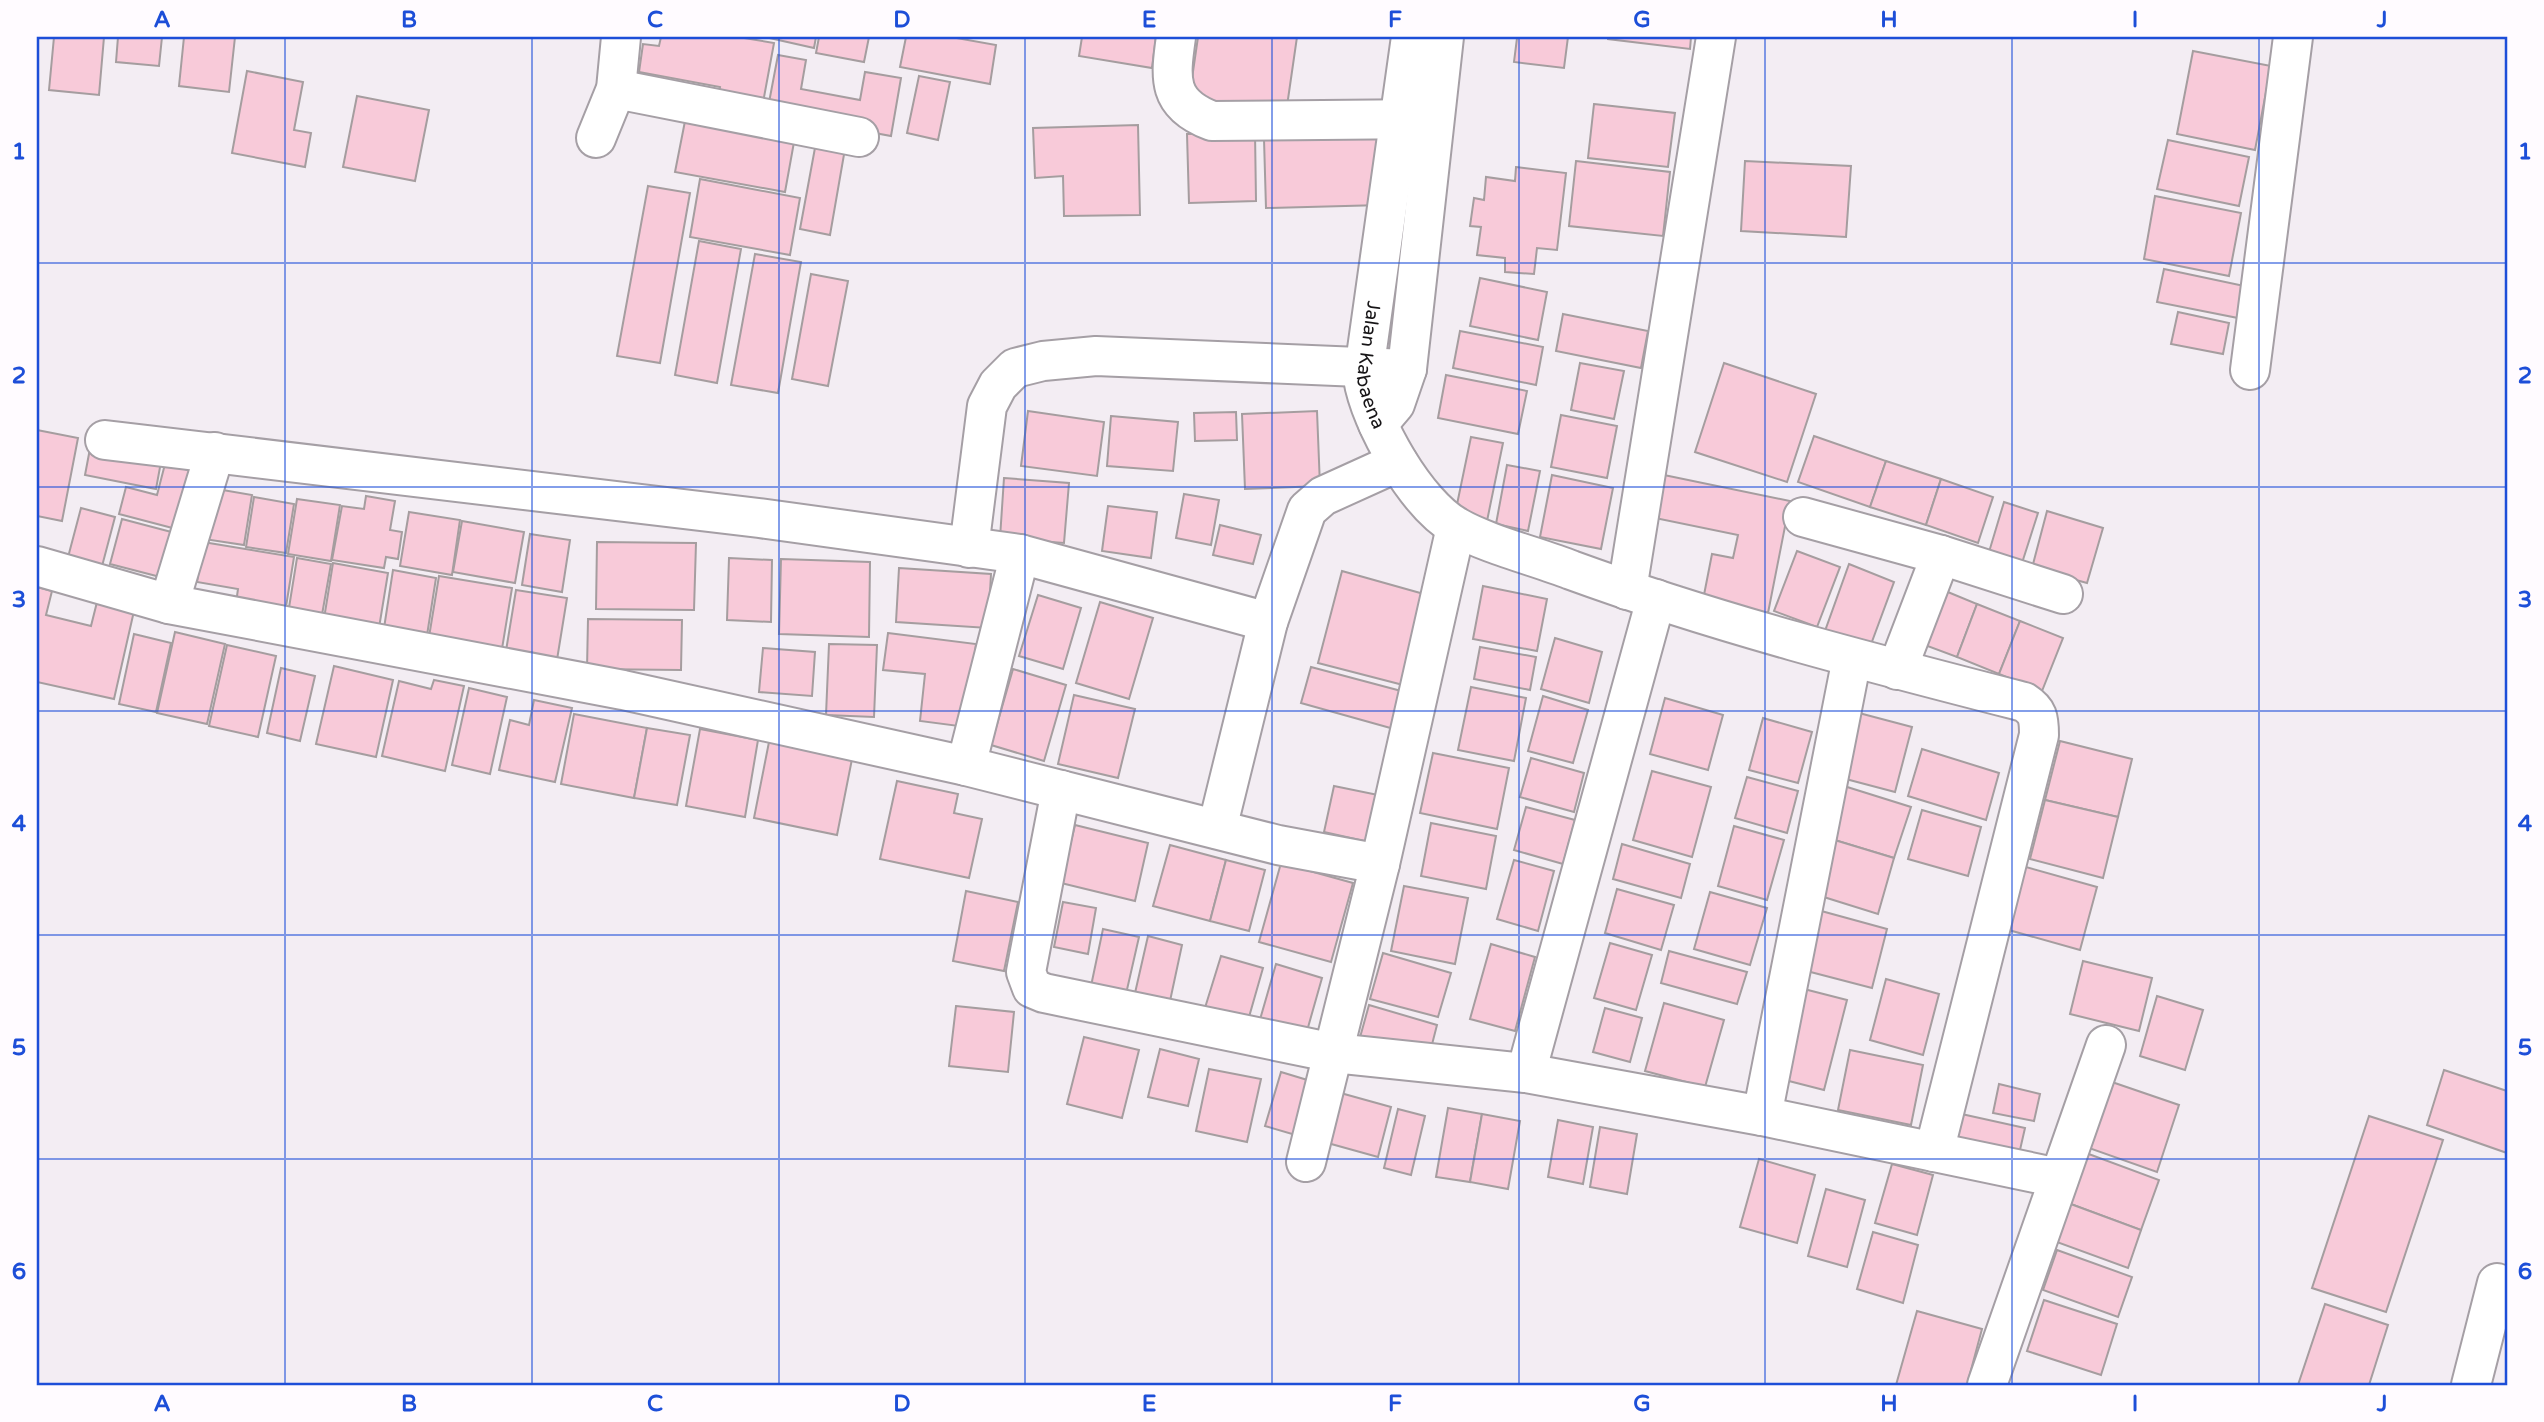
<svg xmlns="http://www.w3.org/2000/svg" width="2544" height="1422" font-family="'Varela Round',sans-serif">
<rect width="100%" height="100%" fill="#f3edf3"/>
<g fill="#f8cad9" stroke="#a59d9f" stroke-width="2">
<polygon points="54,37 104,37 99,95 49,90"/>
<polygon points="118,37 162,37 159,66 116,62"/>
<polygon points="184,37 235,37 229,92 179,86"/>
<polygon points="661,37 738,37 774,43 762,108 718,100 720,87 639,72 643,44 659,46"/>
<polygon points="765,37 816,37 814,48"/>
<polygon points="819,37 869,37 864,62 816,53"/>
<polygon points="906,37 951,37 996,45 990,84 900,67"/>
<polygon points="1082,37 1156,37 1152,68 1079,56"/>
<polygon points="1198,37 1297,37 1286,113 1189,99"/>
<polygon points="1509,37 1568,37 1564,68 1514,62 1517,38"/>
<polygon points="1608,37 1691,37 1690,49 1608,39"/>
<polygon points="2193,51 2271,66 2255,150 2177,134"/>
<polygon points="778,55 806,60 801,89 860,100 865,72 901,78 891,136 767,113"/>
<polygon points="247,71 303,82 294,130 311,133 305,167 232,153"/>
<polygon points="919,76 950,82 938,140 907,133"/>
<polygon points="357,96 429,110 415,181 343,167"/>
<polygon points="1594,104 1675,113 1668,167 1588,158"/>
<polygon points="687,111 796,131 785,192 675,172"/>
<polygon points="1138,125 1140,215 1064,216 1063,176 1035,178 1033,128"/>
<polygon points="1255,132 1256,201 1189,203 1187,134"/>
<polygon points="1380,135 1382,205 1266,208 1264,139"/>
<polygon points="817,137 846,143 830,235 800,229"/>
<polygon points="2168,140 2249,157 2239,206 2157,189"/>
<polygon points="1576,161 1670,172 1663,236 1569,226"/>
<polygon points="1745,161 1851,166 1846,237 1741,231"/>
<polygon points="1516,167 1566,173 1557,250 1537,248 1534,274 1505,272 1505,258 1477,255 1481,227 1470,226 1474,198 1484,200 1486,177 1515,181"/>
<polygon points="700,179 800,198 790,255 690,237"/>
<polygon points="648,186 690,193 660,363 617,356"/>
<polygon points="2155,196 2241,213 2229,276 2144,259"/>
<polygon points="699,241 741,249 717,383 675,375"/>
<polygon points="755,254 801,262 778,393 731,385"/>
<polygon points="2164,269 2249,287 2243,319 2157,302"/>
<polygon points="811,274 848,281 828,386 792,379"/>
<polygon points="1480,278 1547,292 1538,340 1470,326"/>
<polygon points="2178,312 2229,323 2223,354 2171,344"/>
<polygon points="1563,314 1648,331 1641,368 1556,351"/>
<polygon points="1460,331 1543,347 1536,385 1453,368"/>
<polygon points="1580,363 1624,371 1614,419 1571,410"/>
<polygon points="1724,363 1816,394 1787,482 1695,452"/>
<polygon points="1446,375 1527,391 1518,434 1438,418"/>
<polygon points="1028,411 1104,422 1097,476 1021,466"/>
<polygon points="1317,411 1320,486 1245,489 1242,414"/>
<polygon points="1236,412 1237,440 1195,441 1194,413"/>
<polygon points="1561,415 1617,426 1607,478 1551,467"/>
<polygon points="1111,416 1178,422 1173,471 1107,466"/>
<polygon points="37,430 78,438 62,521 37,516"/>
<polygon points="1814,436 1886,461 1870,507 1798,482"/>
<polygon points="1471,437 1503,443 1487,521 1455,514"/>
<polygon points="92,438 163,451 156,489 85,475"/>
<polygon points="1886,461 1941,479 1926,525 1870,507"/>
<polygon points="165,464 196,472 180,530 119,514 126,487 157,495"/>
<polygon points="1507,465 1540,471 1528,531 1496,524"/>
<polygon points="1552,475 1613,488 1601,549 1540,537"/>
<polygon points="1664,475 1790,501 1768,613 1703,600 1712,554 1733,558 1738,535 1655,518"/>
<polygon points="1004,478 1069,483 1064,543 1000,538"/>
<polygon points="1941,479 1993,497 1978,543 1926,525"/>
<polygon points="211,488 252,495 244,545 204,539"/>
<polygon points="1184,494 1219,500 1211,545 1176,538"/>
<polygon points="366,496 395,501 390,530 402,532 398,559 386,557 384,568 332,560 342,506 364,509"/>
<polygon points="254,497 294,504 286,553 246,547"/>
<polygon points="297,499 340,505 331,561 288,554"/>
<polygon points="2004,502 2038,513 2022,563 1989,552"/>
<polygon points="1108,506 1157,512 1151,558 1102,551"/>
<polygon points="81,508 115,517 101,570 67,561"/>
<polygon points="2047,511 2103,528 2087,583 2032,568"/>
<polygon points="409,512 460,520 452,575 400,566"/>
<polygon points="122,519 179,534 168,579 110,564"/>
<polygon points="462,521 524,532 515,583 453,572"/>
<polygon points="1220,525 1261,535 1253,564 1213,555"/>
<polygon points="530,534 570,540 562,592 522,585"/>
<polygon points="203,542 294,557 284,619 235,610 238,589 197,582"/>
<polygon points="597,542 696,543 694,610 596,609"/>
<polygon points="1797,551 1840,567 1817,627 1774,611"/>
<polygon points="297,558 331,564 320,626 287,620"/>
<polygon points="729,558 772,560 771,622 727,620"/>
<polygon points="781,559 870,562 869,637 779,634"/>
<polygon points="333,563 388,573 377,640 322,631"/>
<polygon points="1849,564 1894,582 1870,647 1825,631"/>
<polygon points="899,568 991,574 988,628 896,622"/>
<polygon points="393,570 436,578 425,648 382,641"/>
<polygon points="1342,571 1431,596 1407,686 1318,663"/>
<polygon points="439,576 512,588 500,661 427,649"/>
<polygon points="1483,586 1547,599 1537,651 1473,639"/>
<polygon points="37,587 52,591 46,615 91,626 97,602 134,611 114,699 37,682"/>
<polygon points="516,590 567,598 555,672 504,663"/>
<polygon points="1943,590 1977,604 1957,657 1922,644"/>
<polygon points="1038,595 1081,608 1063,669 1019,656"/>
<polygon points="1100,602 1153,618 1129,699 1076,683"/>
<polygon points="1977,604 2020,621 1999,674 1957,657"/>
<polygon points="588,619 682,620 681,670 587,669"/>
<polygon points="2020,621 2063,638 2042,691 1999,674"/>
<polygon points="175,632 225,644 207,724 157,713"/>
<polygon points="888,633 976,644 966,727 920,721 925,674 883,670"/>
<polygon points="134,634 171,643 156,712 119,704"/>
<polygon points="1555,638 1602,652 1589,703 1541,689"/>
<polygon points="829,644 877,645 874,717 826,715"/>
<polygon points="227,645 276,656 258,737 209,726"/>
<polygon points="1480,647 1536,657 1530,690 1474,679"/>
<polygon points="763,648 815,652 812,696 759,692"/>
<polygon points="334,666 393,680 376,757 316,744"/>
<polygon points="1311,667 1405,692 1394,729 1301,703"/>
<polygon points="281,668 315,676 300,741 267,733"/>
<polygon points="1013,669 1066,685 1044,761 991,745"/>
<polygon points="434,680 464,686 445,771 382,756 399,681 431,689"/>
<polygon points="1471,687 1526,698 1514,761 1458,750"/>
<polygon points="469,688 507,697 490,774 452,765"/>
<polygon points="1074,695 1135,709 1118,778 1058,764"/>
<polygon points="1543,696 1588,710 1573,763 1528,751"/>
<polygon points="1665,698 1723,715 1708,770 1650,754"/>
<polygon points="534,700 572,708 555,782 499,770 510,720 529,725"/>
<polygon points="1859,713 1912,727 1895,792 1842,778"/>
<polygon points="574,714 647,728 634,798 561,784"/>
<polygon points="1763,718 1812,732 1798,783 1749,770"/>
<polygon points="647,728 690,735 677,805 634,798"/>
<polygon points="700,729 758,740 745,817 686,806"/>
<polygon points="2060,741 2132,759 2118,817 2045,800"/>
<polygon points="769,742 852,759 837,835 754,818"/>
<polygon points="1922,749 1999,773 1986,820 1908,796"/>
<polygon points="1433,753 1509,768 1497,829 1420,813"/>
<polygon points="1531,758 1584,773 1574,812 1520,797"/>
<polygon points="1652,771 1711,787 1692,857 1633,840"/>
<polygon points="1747,777 1798,791 1787,833 1735,818"/>
<polygon points="897,781 958,794 954,813 982,819 969,878 880,859"/>
<polygon points="1334,786 1383,796 1373,843 1324,832"/>
<polygon points="1844,786 1911,807 1894,858 1828,838"/>
<polygon points="2045,800 2118,817 2103,878 2030,859"/>
<polygon points="1526,807 1575,820 1563,864 1514,850"/>
<polygon points="1922,810 1981,827 1968,876 1908,859"/>
<polygon points="1431,823 1496,836 1486,889 1421,876"/>
<polygon points="1075,825 1148,843 1135,901 1061,883"/>
<polygon points="1734,826 1784,840 1767,900 1718,886"/>
<polygon points="1828,838 1894,858 1878,914 1811,893"/>
<polygon points="1622,844 1690,864 1681,898 1613,879"/>
<polygon points="1170,845 1226,860 1210,921 1153,906"/>
<polygon points="1226,860 1265,870 1249,931 1210,921"/>
<polygon points="1514,860 1554,871 1538,931 1497,919"/>
<polygon points="1281,863 1353,883 1331,962 1259,942"/>
<polygon points="2015,864 2097,887 2080,950 1998,927"/>
<polygon points="1404,886 1468,898 1455,964 1391,951"/>
<polygon points="1617,889 1674,905 1661,950 1605,933"/>
<polygon points="966,891 1018,902 1004,971 953,961"/>
<polygon points="1710,892 1767,908 1750,965 1694,949"/>
<polygon points="1063,902 1096,908 1088,954 1054,947"/>
<polygon points="1814,909 1887,929 1872,988 1799,969"/>
<polygon points="1103,929 1139,937 1126,994 1091,986"/>
<polygon points="1148,936 1182,945 1170,1001 1135,993"/>
<polygon points="1610,943 1652,955 1636,1010 1594,998"/>
<polygon points="1491,944 1535,957 1515,1031 1470,1019"/>
<polygon points="1669,951 1747,972 1737,1004 1661,983"/>
<polygon points="1383,953 1451,973 1438,1017 1370,999"/>
<polygon points="1221,956 1263,968 1247,1024 1204,1011"/>
<polygon points="2083,961 2152,978 2139,1031 2070,1014"/>
<polygon points="1276,964 1322,978 1305,1038 1259,1023"/>
<polygon points="1886,979 1939,994 1923,1055 1870,1040"/>
<polygon points="1804,989 1847,1000 1824,1090 1781,1079"/>
<polygon points="2157,996 2203,1010 2185,1070 2140,1056"/>
<polygon points="1664,1003 1724,1020 1705,1087 1645,1071"/>
<polygon points="1369,1005 1437,1025 1428,1060 1359,1041"/>
<polygon points="956,1006 1014,1012 1008,1072 949,1066"/>
<polygon points="1605,1008 1642,1018 1630,1062 1593,1052"/>
<polygon points="1084,1037 1139,1050 1122,1118 1067,1104"/>
<polygon points="1160,1049 1199,1059 1188,1106 1148,1097"/>
<polygon points="1850,1050 1923,1065 1911,1125 1838,1110"/>
<polygon points="1209,1069 1261,1079 1247,1142 1196,1131"/>
<polygon points="2444,1070 2507,1091 2507,1153 2427,1125"/>
<polygon points="1281,1072 1314,1082 1299,1136 1265,1126"/>
<polygon points="2109,1081 2179,1105 2157,1172 2086,1147"/>
<polygon points="1999,1084 2040,1094 2034,1121 1993,1113"/>
<polygon points="1337,1092 1391,1107 1378,1157 1324,1142"/>
<polygon points="1448,1108 1482,1114 1470,1182 1436,1177"/>
<polygon points="1398,1109 1425,1116 1411,1175 1384,1168"/>
<polygon points="1957,1113 2025,1128 2017,1163 1949,1148"/>
<polygon points="1482,1114 1520,1121 1508,1189 1470,1182"/>
<polygon points="2369,1116 2443,1140 2386,1312 2312,1288"/>
<polygon points="1558,1120 1593,1127 1583,1184 1548,1177"/>
<polygon points="1600,1127 1637,1134 1627,1194 1590,1187"/>
<polygon points="2086,1153 2159,1180 2141,1230 2068,1203"/>
<polygon points="1759,1159 1815,1175 1797,1243 1740,1227"/>
<polygon points="1892,1164 1933,1175 1917,1235 1875,1223"/>
<polygon points="1826,1189 1865,1200 1847,1267 1808,1256"/>
<polygon points="2068,1203 2141,1230 2128,1268 2054,1241"/>
<polygon points="1873,1232 1918,1245 1903,1303 1857,1289"/>
<polygon points="2057,1250 2132,1277 2118,1317 2043,1290"/>
<polygon points="2044,1300 2117,1324 2101,1375 2027,1351"/>
<polygon points="2325,1304 2388,1325 2369,1385 2298,1385"/>
<polygon points="1917,1311 1982,1329 1967,1385 1896,1385"/>
</g>
<g fill="none" stroke-linecap="round" stroke-linejoin="round">
<g stroke="#a59fa5" stroke-width="42">
<g id="street">
<path d="M1176,37C1170,79 1167,104 1212,121L1427,119"/>
<path id="s1" d="M1411,37L1363,378C1370,423 1417,505 1457,527C1486,544 1538,557 1571,570C1719,624 1872,663 2024,702C2038,711 2039,718 2039,735L1934,1152"/>
<polyline points="616,89 859,137"/>
<polyline points="596,138 616,89 621,37"/>
<polyline points="2250,370 2293,37"/>
<polyline points="1378,424 1395,404 1407,369 1444,37"/>
<polyline points="105,440 759,518 1020,554 1268,622"/>
<polyline points="1803,517 1941,555 2063,594"/>
<polyline points="969,548 987,406 998,385 1015,368 1043,361 1096,356 1407,369"/>
<polyline points="37,566 169,604 623,690 966,766 1278,845 1380,864"/>
<polyline points="1627,590 1716,37"/>
<polyline points="169,604 215,452"/>
<polyline points="1897,670 1941,555"/>
<polyline points="966,766 1020,554"/>
<polyline points="1061,790 1026,972 1032,988 1044,993 1334,1053 1526,1073 1762,1116 2059,1178"/>
<polyline points="1217,829 1268,622 1307,510 1323,496 1398,462"/>
<polyline points="1526,1073 1656,599"/>
<polyline points="1762,1116 1852,658"/>
<polyline points="1306,1162 1380,864 1456,527"/>
<polyline points="1987,1385 2106,1045"/>
<polyline points="2471,1385 2497,1283"/>
</g>
</g>
<use href="#street" stroke="#fff" stroke-width="38"/>
</g>
<path fill="none" stroke="#1d4ed8" stroke-width="2" stroke-opacity="0.55" d="M285,37V1385M532,37V1385M779,37V1385M1025,37V1385M1272,37V1385M1519,37V1385M1765,37V1385M2012,37V1385M2259,37V1385M37,263H2507M37,487H2507M37,711H2507M37,935H2507M37,1159H2507"/>
<g text-anchor="middle" dominant-baseline="central" stroke-width="6" stroke-linejoin="round" paint-order="stroke">
<g font-size="19" fill="#171517" stroke="#fffbff">
<text stroke="none"><textPath href="#s1" startOffset="332">Jalan Kabaena</textPath></text>
</g>
</g>
<rect width="2544" height="1422" fill="none" stroke="#fffbff" stroke-width="77"/>
<rect x="38" y="38" width="2468" height="1346" fill="none" stroke="#1d4ed8" stroke-width="2.5"/>
<g font-size="23" text-anchor="middle" font-weight="bold" fill="#1d4ed8">
<text x="162" y="27">A</text>
<text x="409" y="27">B</text>
<text x="655" y="27">C</text>
<text x="902" y="27">D</text>
<text x="1149" y="27">E</text>
<text x="1395" y="27">F</text>
<text x="1642" y="27">G</text>
<text x="1889" y="27">H</text>
<text x="2135" y="27">I</text>
<text x="2382" y="27">J</text>
<text x="19" y="159">1</text>
<text x="2525" y="159">1</text>
<text x="19" y="383">2</text>
<text x="2525" y="383">2</text>
<text x="19" y="607">3</text>
<text x="2525" y="607">3</text>
<text x="19" y="831">4</text>
<text x="2525" y="831">4</text>
<text x="19" y="1055">5</text>
<text x="2525" y="1055">5</text>
<text x="19" y="1279">6</text>
<text x="2525" y="1279">6</text>
<text x="162" y="1411">A</text>
<text x="409" y="1411">B</text>
<text x="655" y="1411">C</text>
<text x="902" y="1411">D</text>
<text x="1149" y="1411">E</text>
<text x="1395" y="1411">F</text>
<text x="1642" y="1411">G</text>
<text x="1889" y="1411">H</text>
<text x="2135" y="1411">I</text>
<text x="2382" y="1411">J</text>
</g>
</svg>
